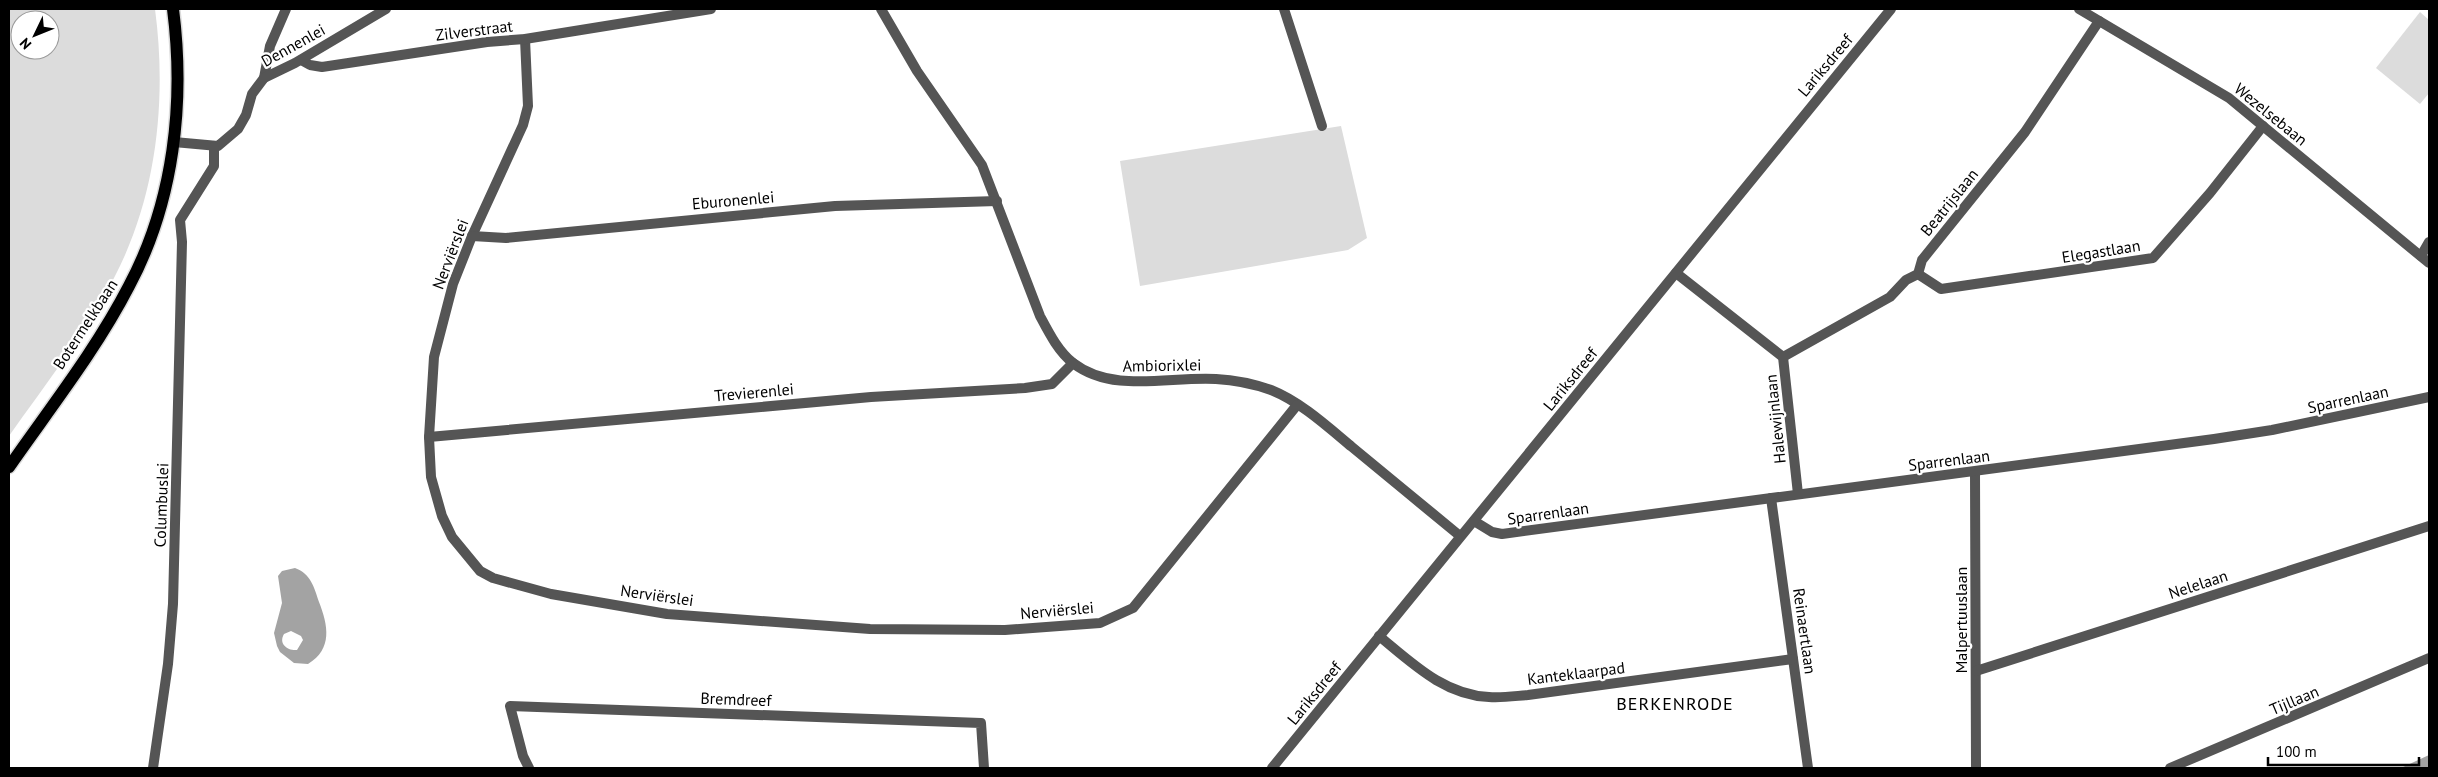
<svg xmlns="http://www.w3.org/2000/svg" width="2438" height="777" font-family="'PT Sans',sans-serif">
<rect width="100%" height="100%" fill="#fff"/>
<g fill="#dcdcdc" fill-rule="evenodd">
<path d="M9,9H155C167,99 157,196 114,278C85,334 45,385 9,436ZM20,20H50V50H20Z"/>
<polygon points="2420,12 2429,20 2429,93 2420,104 2376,68"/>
<polygon points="1341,126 1367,238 1348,250 1140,286 1120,161"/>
</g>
<g fill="#a3a3a3" fill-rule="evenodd">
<path d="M295,568C311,574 314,587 319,602C328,625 333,649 308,664L294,663L280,652L277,646L274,633L282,603L278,576L282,571ZM291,631L301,636L303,640L297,650C288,651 278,644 284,634Z"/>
<polygon points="2429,755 2429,768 2401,768"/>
</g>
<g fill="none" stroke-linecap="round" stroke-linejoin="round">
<g stroke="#dbdbdb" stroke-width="15">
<path id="major" d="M9,467C50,408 96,350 129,286C174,202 185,102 173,9"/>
</g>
<g stroke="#555" stroke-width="10">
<path d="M881,9L917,71L982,165L1040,316C1049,333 1058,351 1073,363C1113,394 1170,376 1216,379C1235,380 1254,384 1271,390C1301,402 1328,427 1352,447C1388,477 1424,506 1460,536"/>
<polyline points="1284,9 1322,126"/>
<polyline points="2079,9 2229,98 2429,263"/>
<polyline points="525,39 528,106 523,125 472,236 453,284 434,357 429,437 431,477 442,516 452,537 480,571 493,578 551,594 667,614 870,629 1005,630 1100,623 1133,608 1297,405"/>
<polyline points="301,60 310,65 322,67 487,42 525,39 711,9"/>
<polyline points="264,78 270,46 286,9"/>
<polyline points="174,142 218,146 238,129 246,115 252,94 264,78 295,63 386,9"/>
<polyline points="472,236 506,238 835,206 997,201"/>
<polyline points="2421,256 2429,242"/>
<polyline points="1676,273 1783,357 1798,494"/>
<polyline points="1918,274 1941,289 2153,258 2210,193 2263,126"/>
<polyline points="1783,357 1890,297 1906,280 1918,274 1922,260 2025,132 2099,21"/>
<polyline points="429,437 871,397 1025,388 1052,384 1073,363"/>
<polyline points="1975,472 1976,768"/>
<polyline points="1771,498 1808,768"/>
<polyline points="1474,521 1492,532 1502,534 2214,439 2272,430 2429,397"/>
<path d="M1379,636C1412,663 1444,695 1489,697C1502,698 1515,696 1528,695L1793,659"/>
<polyline points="1976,671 2429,526"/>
<polyline points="153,768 168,664 173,604 182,242 180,220 214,166 214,147"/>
<polyline points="529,768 523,756 510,706 981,723 984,768"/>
<polyline points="1272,768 1891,9"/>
<polyline points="2170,768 2429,658"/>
</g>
<use href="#major" stroke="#000" stroke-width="12"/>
</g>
<g text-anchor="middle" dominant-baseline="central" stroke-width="4.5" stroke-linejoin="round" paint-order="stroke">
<g font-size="16" fill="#000" stroke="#fff">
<text transform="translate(474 30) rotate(-7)">Zilverstraat</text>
<text transform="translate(293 45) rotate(-29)">Dennenlei</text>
<text transform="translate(1825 65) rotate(-50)">Lariksdreef</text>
<text transform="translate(2271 114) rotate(39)">Wezelsebaan</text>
<text transform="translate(733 200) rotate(-5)">Eburonenlei</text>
<text transform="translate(1949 202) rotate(-51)">Beatrijslaan</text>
<text transform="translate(2101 251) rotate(-9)">Elegastlaan</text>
<text transform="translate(450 254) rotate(-69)">Nerviërslei</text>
<text transform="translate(85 324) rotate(-57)">Botermelkbaan</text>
<text transform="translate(1162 365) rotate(-1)">Ambiorixlei</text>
<text transform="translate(1570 379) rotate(-51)">Lariksdreef</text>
<text transform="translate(754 392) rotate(-5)">Trevierenlei</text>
<text transform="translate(2348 399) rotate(-12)">Sparrenlaan</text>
<text transform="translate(1775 419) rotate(-96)">Halewijnlaan</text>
<text transform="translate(1949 460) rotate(-7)">Sparrenlaan</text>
<text transform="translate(161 505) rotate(-88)">Columbuslei</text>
<text transform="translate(1548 513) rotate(-8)">Sparrenlaan</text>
<text transform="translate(2198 584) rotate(-18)">Nelelaan</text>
<text transform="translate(657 595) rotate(8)">Nerviërslei</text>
<text transform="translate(1057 610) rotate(-5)">Nerviërslei</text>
<text transform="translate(1961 620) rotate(-90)">Malpertuuslaan</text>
<text transform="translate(1805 631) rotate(82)">Reinaertlaan</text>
<text transform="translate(1576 673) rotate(-7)">Kanteklaarpad</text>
<text transform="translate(1314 693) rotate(-51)">Lariksdreef</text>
<text transform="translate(736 699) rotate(2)">Bremdreef</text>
<text transform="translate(2294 700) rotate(-23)">Tijllaan</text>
</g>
<g font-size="18" letter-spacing="1" fill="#000" stroke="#fff">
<text x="1675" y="703">BERKENRODE</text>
</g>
</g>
<rect width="2438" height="777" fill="none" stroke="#000000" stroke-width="20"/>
<g transform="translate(35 35) rotate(227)"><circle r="24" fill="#ffffff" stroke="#999999"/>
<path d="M0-4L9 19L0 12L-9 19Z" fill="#000000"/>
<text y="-8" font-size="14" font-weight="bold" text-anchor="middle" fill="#000000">N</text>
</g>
<path d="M2268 757v8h151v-8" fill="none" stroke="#000000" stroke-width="2.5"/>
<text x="2276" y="757" font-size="15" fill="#000000" stroke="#ffffff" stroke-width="4" paint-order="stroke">100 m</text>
</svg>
